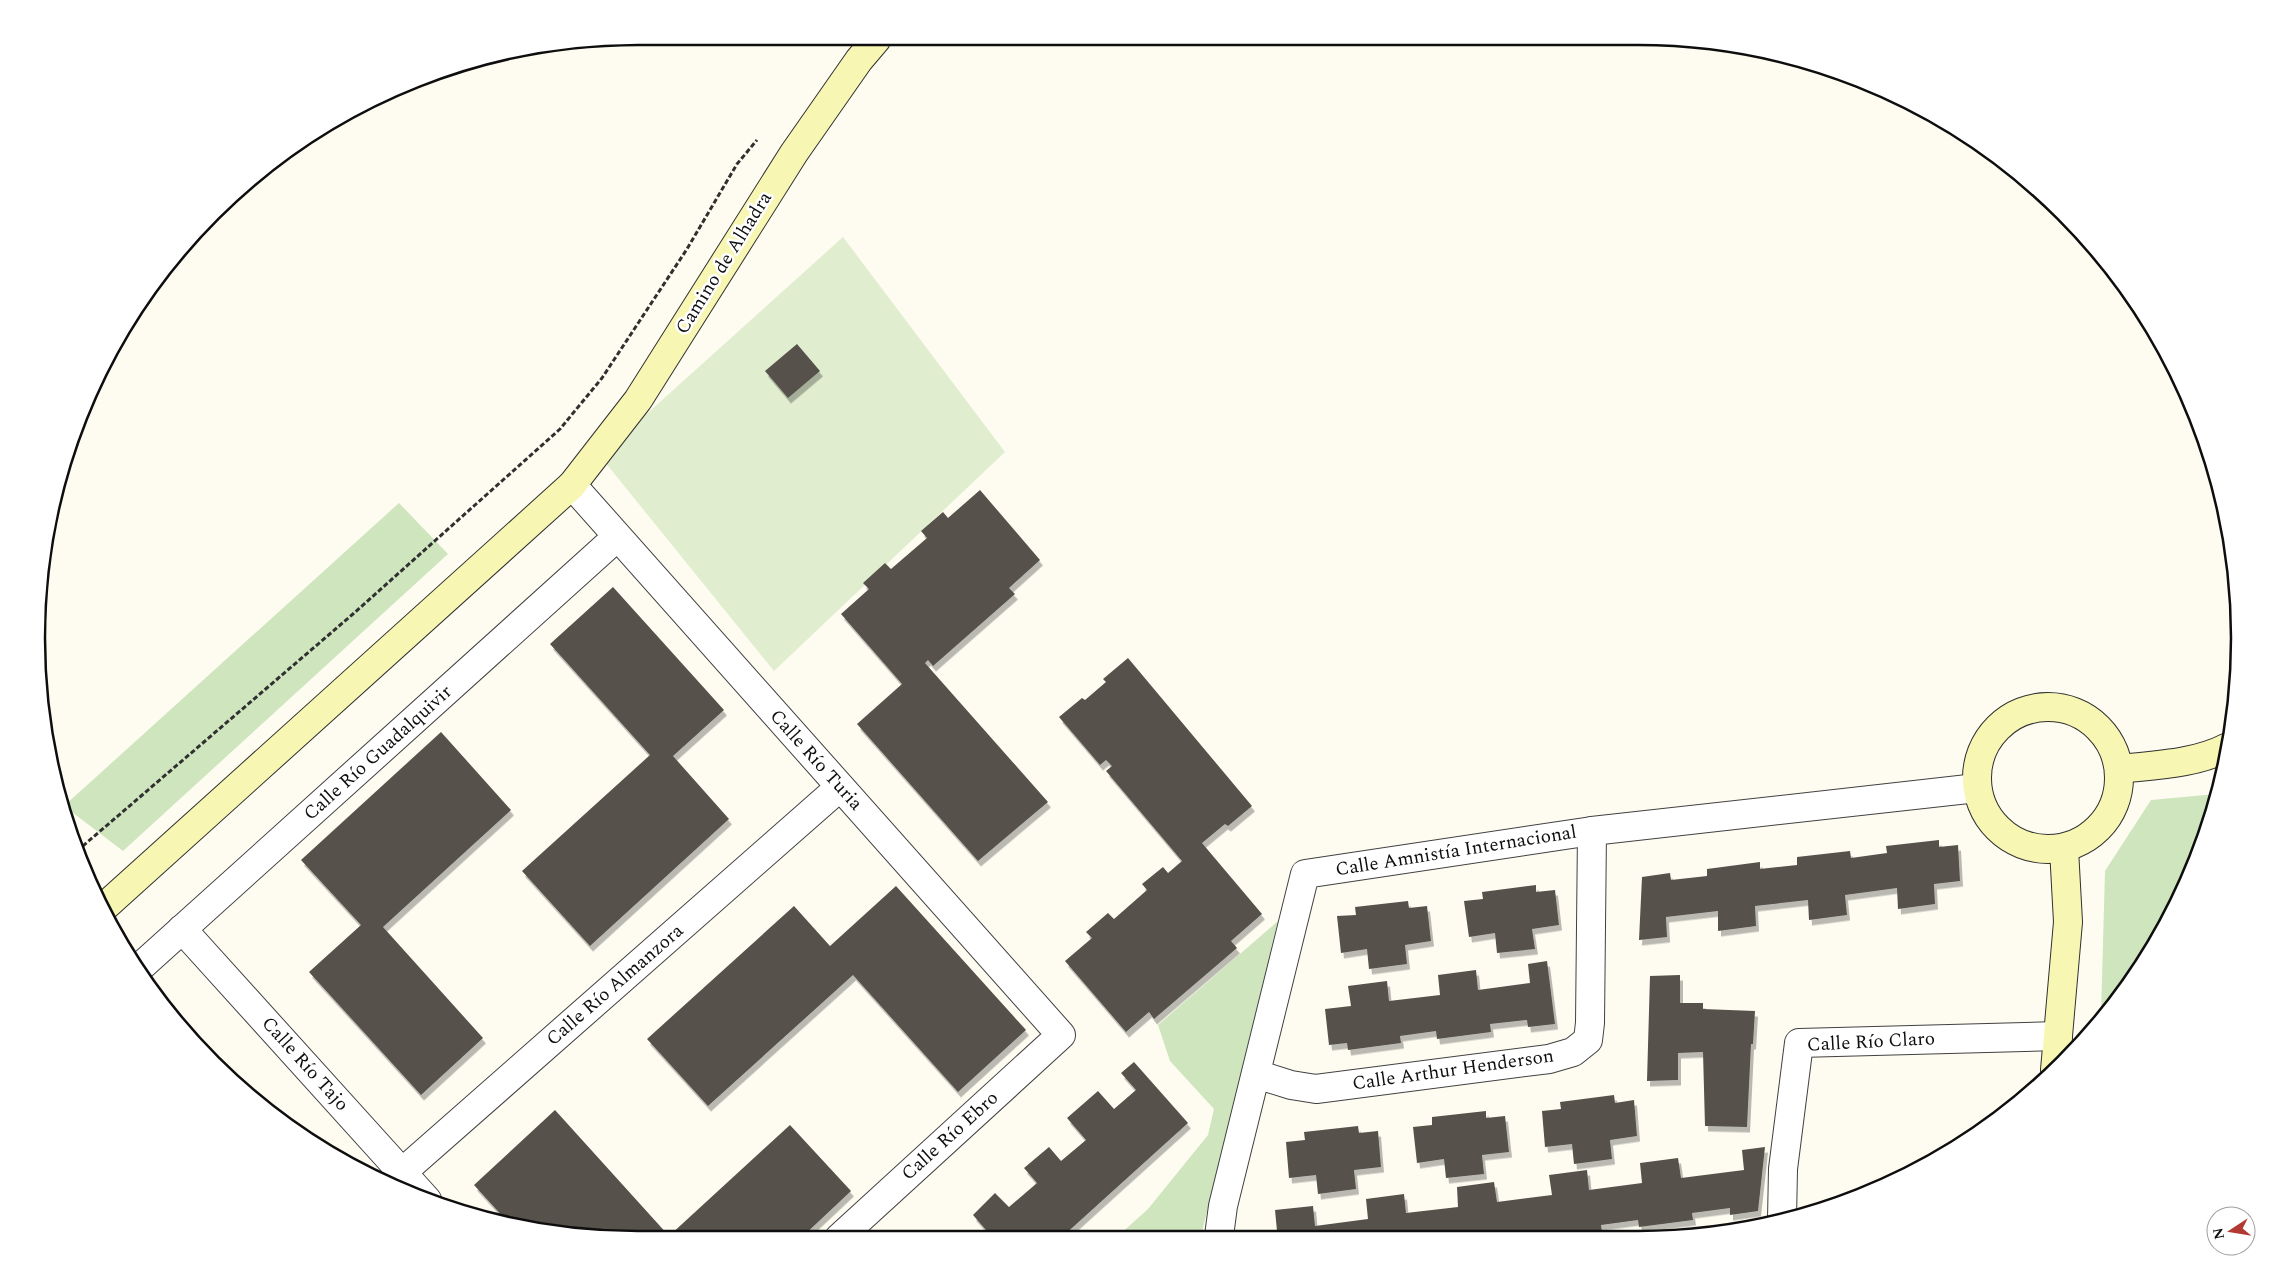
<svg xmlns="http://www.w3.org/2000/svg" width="2276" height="1276" font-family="Spectral,serif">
<defs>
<filter id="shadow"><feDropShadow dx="3" dy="5.5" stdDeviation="0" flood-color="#0004"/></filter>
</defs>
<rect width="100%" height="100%" fill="#fefcf1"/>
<g fill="#cee5be">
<polygon points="399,503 448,554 123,851 64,806"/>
<polygon points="2216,794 2208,832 2159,939 2101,1015 2105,871 2151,800"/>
<polygon points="1278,921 1201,1236 1117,1237 1148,1209 1208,1135 1214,1109 1170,1061 1158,1025"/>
</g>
<polygon fill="#e0edcf" points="843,237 1005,452 774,671 600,456"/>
<g fill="#56514c" filter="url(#shadow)">
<polygon points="797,344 820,371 788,398 765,371"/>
<polygon points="980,490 1040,560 1009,588 1015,594 933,666 928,660 925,663 1048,802 978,861 857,724 902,684 841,614 869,589 863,583 885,563 891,569 927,538 921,531 943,512 948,518"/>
<polygon points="613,587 724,710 673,756 729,819 590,946 522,871 650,755 550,644"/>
<polygon points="1128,658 1252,806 1228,826 1225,824 1202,843 1262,914 1231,941 1237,948 1154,1019 1149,1012 1126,1032 1065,961 1092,938 1086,932 1108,913 1114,919 1147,890 1142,884 1163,867 1168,873 1182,861 1106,771 1112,766 1106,760 1100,765 1059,717 1082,698 1085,700 1106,682 1103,679"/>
<polygon points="441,732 511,810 383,927 483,1038 421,1095 309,972 361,925 301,860"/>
<polygon points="1939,840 1939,847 1958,845 1960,881 1934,884 1935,904 1898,909 1897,888 1845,895 1847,915 1809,920 1808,900 1755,906 1756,926 1718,931 1718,911 1666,917 1667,937 1639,940 1642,877 1670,873 1671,880 1707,876 1707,869 1760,862 1760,869 1797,865 1797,857 1850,851 1851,858 1887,853 1886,846"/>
<polygon points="1536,885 1536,892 1555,890 1559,925 1532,929 1535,949 1497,953 1495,933 1469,937 1464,901 1483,899 1482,892"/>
<polygon points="896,886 1026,1030 958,1092 853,975 708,1106 647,1039 794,906 830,946"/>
<polygon points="1408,901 1409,908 1427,906 1431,941 1405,945 1407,964 1369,969 1367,949 1341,953 1337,916 1356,915 1355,907"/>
<polygon points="1547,961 1555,1024 1528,1027 1527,1020 1490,1024 1491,1032 1437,1039 1436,1031 1400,1036 1401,1043 1348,1050 1347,1043 1329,1045 1325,1009 1351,1006 1348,986 1387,981 1389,1001 1440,995 1438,975 1476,970 1478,990 1530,983 1528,964"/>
<polygon points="1680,975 1680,1003 1703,1003 1703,1009 1755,1011 1753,1044 1751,1044 1747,1127 1705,1126 1703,1052 1678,1053 1678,1080 1647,1081 1650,976"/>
<polygon points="1134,1062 1188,1123 1062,1237 977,1237 986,1230 973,1215 995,1193 1009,1207 1037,1183 1024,1168 1049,1147 1061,1161 1086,1140 1067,1118 1098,1091 1114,1109 1136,1090 1121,1073"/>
<polygon points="1614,1095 1615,1103 1634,1100 1637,1136 1610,1140 1612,1159 1574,1164 1572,1144 1545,1147 1542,1111 1561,1109 1560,1102"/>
<polygon points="555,1110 669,1236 790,1125 851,1191 801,1238 599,1238 506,1220 474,1185"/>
<polygon points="1486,1111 1486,1118 1505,1116 1509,1152 1482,1155 1484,1174 1446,1178 1444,1159 1417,1163 1413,1127 1432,1125 1432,1117"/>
<polygon points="1358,1126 1359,1133 1378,1131 1381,1167 1354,1170 1356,1189 1318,1194 1316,1175 1289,1178 1286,1142 1305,1140 1304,1132"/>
<polygon points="1765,1147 1758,1211 1730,1215 1730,1208 1692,1213 1693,1220 1639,1227 1638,1220 1601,1225 1602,1232 1576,1235 1547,1235 1547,1232 1519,1235 1251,1236 1252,1234 1277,1231 1275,1210 1313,1206 1315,1226 1368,1219 1366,1199 1404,1194 1406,1213 1458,1207 1457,1187 1494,1182 1497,1202 1552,1195 1549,1175 1587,1170 1589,1190 1642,1183 1640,1163 1678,1158 1681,1178 1744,1170 1742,1150"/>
</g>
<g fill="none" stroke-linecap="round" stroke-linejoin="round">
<g stroke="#414141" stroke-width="30">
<g id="street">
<polyline points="572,485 1061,1035 839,1238"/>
<polyline points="182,929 427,1200"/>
<polyline points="138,969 617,537"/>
<polyline points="1256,1074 1291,1085 1316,1089 1549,1059 1573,1052 1588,1040 1590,1023 1592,831"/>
<polyline points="390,1183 840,787"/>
<polyline points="1782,1219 1783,1169 1799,1043 2058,1036"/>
<polyline points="1219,1236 1223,1206 1305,874 1592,831 1977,788"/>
</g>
</g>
<g stroke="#303030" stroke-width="30">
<g id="secondary">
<circle cx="2048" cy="778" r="71"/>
<path d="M2120,769C2156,765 2195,764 2228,747"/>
<polyline points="102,909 572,485 638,400 794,153 859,60 876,40"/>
<polyline points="2055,1070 2068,922 2064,849"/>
</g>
</g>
<polyline stroke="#303030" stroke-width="3" stroke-dasharray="5 2.5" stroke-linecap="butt" points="77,851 353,614 560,429 602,378 687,249 737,164 757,140"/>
<use href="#street" stroke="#fff" stroke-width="28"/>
<use href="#secondary" stroke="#f7f6b3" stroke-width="28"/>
</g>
<g text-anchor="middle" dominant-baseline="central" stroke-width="5" stroke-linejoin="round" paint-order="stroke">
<g font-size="19" fill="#0e0e0e" stroke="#fff">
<text transform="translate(724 263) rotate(-58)">Camino de Alhadra</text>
<text transform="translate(378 753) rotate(-42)">Calle Río Guadalquivir</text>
<text transform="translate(816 760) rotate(48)">Calle Río Turia</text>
<text transform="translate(1456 851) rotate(-9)">Calle Amnistía Internacional</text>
<text transform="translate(615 985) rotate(-41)">Calle Río Almanzora</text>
<text transform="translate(1871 1042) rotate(-3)">Calle Río Claro</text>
<text transform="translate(305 1064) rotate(48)">Calle Río Tajo</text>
<text transform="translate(1453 1070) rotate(-8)">Calle Arthur Henderson</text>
<text transform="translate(950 1136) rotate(-42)">Calle Río Ebro</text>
</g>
</g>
<path d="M0 0H2276V1276H0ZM638 45H1638A593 593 0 0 1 2231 638V638A593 593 0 0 1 1638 1231H638A593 593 0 0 1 45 638V638A593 593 0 0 1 638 45Z" fill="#fff" fill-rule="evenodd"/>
<path fill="none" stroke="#0e0e0e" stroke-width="2.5" d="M638 45H1638A593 593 0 0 1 2231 638V638A593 593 0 0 1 1638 1231H638A593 593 0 0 1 45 638V638A593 593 0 0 1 638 45Z"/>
<g transform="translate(2231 1231) rotate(258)"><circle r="24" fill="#ffffff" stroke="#9f9f9f"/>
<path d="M0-4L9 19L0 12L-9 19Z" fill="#b13b34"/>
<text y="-8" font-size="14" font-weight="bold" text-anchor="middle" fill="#0e0e0e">N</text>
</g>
</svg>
